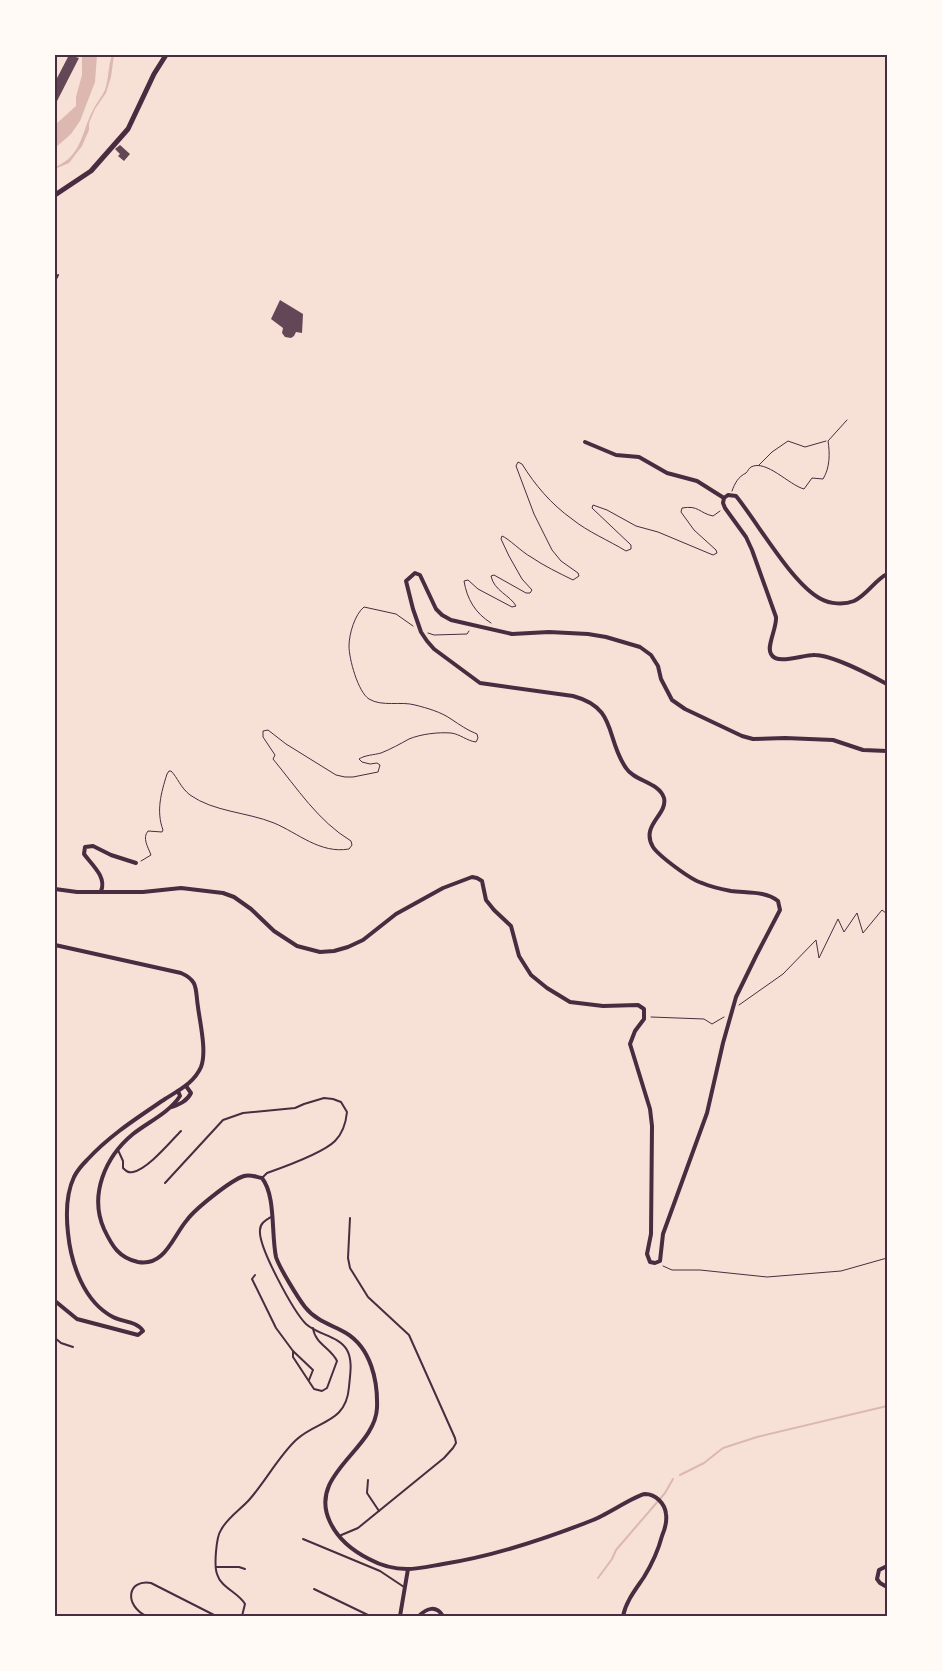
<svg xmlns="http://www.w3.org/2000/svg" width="942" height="1671" font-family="Ubuntu,sans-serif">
<rect width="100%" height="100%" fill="#f7e1d7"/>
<g fill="#dcb8b0">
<polygon points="82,55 97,55 95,82 80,121 71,134 55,148 55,125 76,106 76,97 82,75"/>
<path d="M112,55H114L111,77L106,93L95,109L89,123V130L82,146L69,163L55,169V167C82,156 81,133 93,110C96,103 102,97 105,90C109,78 108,66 112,55Z"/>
</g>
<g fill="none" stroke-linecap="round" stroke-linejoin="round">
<g stroke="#dcb8b0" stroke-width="2">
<polyline points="680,1475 704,1463 723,1448 757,1437 887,1406"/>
<polyline points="598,1578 612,1559 616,1550 665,1493 673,1479"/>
</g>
</g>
<g fill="#644757">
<polygon points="69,55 79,58 55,105 55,82"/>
<polygon points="120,145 130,154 124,161 118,156 120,154 115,149"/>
<polygon points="279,298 280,300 303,314 302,333 296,332 294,336 291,338 285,337 282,333 283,328 271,319 280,300"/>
</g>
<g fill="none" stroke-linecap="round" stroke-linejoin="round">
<g stroke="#4a2c40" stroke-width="1">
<polyline points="759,465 772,452 788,441 805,447 826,441"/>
<path d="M732,491C735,483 738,477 746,473C748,471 749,468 751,467C766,459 789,485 804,489L812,478L823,479C830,468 830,453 828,441L847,420"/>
<path d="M491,623C475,613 467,599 464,581L468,580L478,589L512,607L516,606C510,595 494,591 491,576L494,575L526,593H530L532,590L522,579L509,556L501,539L502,536C508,538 523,553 531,557C544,566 559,573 573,580L579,576L578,573L561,561L552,550L534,514L516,466L518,462L522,464C535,485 551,504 572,519C588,532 608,540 626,551L631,549V545L592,508L593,505L607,510L636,526L658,532L713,555L717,553L716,550L694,530L681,512L682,508C699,505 699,513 713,516L720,511"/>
<polyline points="428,633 434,635 467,634 469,631"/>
<path d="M141,861L151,855C148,847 142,838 148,831L162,832L163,830C156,811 161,793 167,774L169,771H171C178,778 180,787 190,795C214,812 247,812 274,823C298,833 320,854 349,849L352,845L351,841C318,821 297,788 273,759L275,755L263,737V731L268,730L286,744L336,775L345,777H353L378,772L380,765L377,763L370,764L362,762L359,759C365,755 374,755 381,753C391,749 400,744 409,739C421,734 438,732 451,733C460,734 467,741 476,742L478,738L477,734C467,730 460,725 451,719C441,712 427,708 415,705C401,701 382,707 369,699C358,692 349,659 349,646C349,634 355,614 364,607L396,614L413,626"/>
<polyline points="739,1005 783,974 816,940 819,958 838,919 844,932 857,913 863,933 882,910 887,914"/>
<polyline points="651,1017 704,1019 712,1024 724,1017"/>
<polyline points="663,1266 672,1270 700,1270 767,1277 841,1271 887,1258"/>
</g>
<g stroke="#4a2c40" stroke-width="2">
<polyline points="55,281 58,275"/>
<path d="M118,1150L123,1161V1168C126,1171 128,1173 133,1172C148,1169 170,1142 181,1131"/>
<path d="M165,1183L223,1120L243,1113L295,1108L304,1104L324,1098L333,1099L341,1102L347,1112C346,1122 342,1134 335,1141C323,1153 284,1167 267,1173L262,1178"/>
<path d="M255,1275L252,1279L276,1328L293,1351V1357L314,1389L322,1391L327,1388L337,1361C331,1348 315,1344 313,1328"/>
<polyline points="55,1338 61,1343 73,1347"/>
<polyline points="293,1351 313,1370 309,1380"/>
<polyline points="368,1480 367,1493 379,1511"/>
<polyline points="339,1536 358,1528 444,1458 453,1448 456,1443 455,1438 409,1335 368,1297 350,1268 348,1258 350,1218"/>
<polyline points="303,1539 380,1571 404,1587"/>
<polyline points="216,1567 239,1567 245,1569"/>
<polyline points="314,1589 370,1616"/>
<path d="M146,1616C124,1605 127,1579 151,1583L216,1616"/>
<path d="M242,1616L245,1604C238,1592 221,1588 217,1574C214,1566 216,1537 221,1530C227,1518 241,1509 249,1500C266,1481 278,1457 296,1440C317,1420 346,1424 349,1387C350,1375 353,1361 347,1350C339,1336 318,1335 306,1324C294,1312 258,1247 260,1230C260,1223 266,1220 271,1217"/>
</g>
<g stroke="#4a2c40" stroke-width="4">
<polyline points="585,442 616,455 639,457 667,473 697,481 724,498"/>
<path d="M887,574C875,580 867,595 854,601C844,605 830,604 821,599C792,584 758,523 736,496L728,495L724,498L723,503L725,508L746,537L752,550L776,617C777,628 766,647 771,654C777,666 804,654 815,655C833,655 870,675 887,684"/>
<path d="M55,889L77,892H143L181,888L223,893L234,897L251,909L274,931L297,946L320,952L334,951L348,947L363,940L396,914L443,888L472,877L477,878L482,881L486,900L494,910L511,926L519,956L531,975L547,988L570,1002L603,1006L638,1005L644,1009V1019L635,1031L630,1044L650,1109L652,1126L651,1234L647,1254L650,1262L655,1263L660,1261L663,1234L707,1113L723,1043L736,997L756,956L780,910L778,901C766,891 747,893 731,891C721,889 711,887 702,883C691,880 659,856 653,847C640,825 668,815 664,798C659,782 634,781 626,768C605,738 618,708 573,696L480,683L434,649L427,641L421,632L413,609L406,581L415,573L420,575L436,609L442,615L451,620L512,634L549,632L588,634L606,637L640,647L651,655L658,666L661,679L672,700L685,709L742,736L753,739L785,738L833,740L863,750L887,751"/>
<path d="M101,891C107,877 92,865 84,854L85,847L93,846L111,855L136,863"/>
<path d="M55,945L181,973C199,981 195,989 198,1007C200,1023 207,1052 201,1067C194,1083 179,1090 165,1099C137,1118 110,1135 87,1160C82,1165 77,1171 74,1177C66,1194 66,1215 68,1233C71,1264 84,1302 113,1317C122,1322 137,1321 143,1331L138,1335L77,1319L55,1301"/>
<path d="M178,1091L180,1096C169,1113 148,1122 133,1134C105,1157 89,1195 104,1229C112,1246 119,1258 138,1262C165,1267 173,1236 187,1220C195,1209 231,1180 244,1176C250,1174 256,1177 262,1178C276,1196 271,1233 276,1257C279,1267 298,1298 305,1307C316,1321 332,1325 346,1333C371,1348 378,1381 377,1408C375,1450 307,1474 330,1522C338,1539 353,1551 369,1559C380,1565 394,1569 407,1569C419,1569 431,1566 443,1564C494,1556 545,1539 593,1520C606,1515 636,1495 645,1494C656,1494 665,1504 666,1514C667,1521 665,1529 662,1536C658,1551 652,1564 644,1577C636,1589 626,1601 623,1616"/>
<path d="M172,1107C180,1104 187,1101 191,1093L186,1086"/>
<polyline points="887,1566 879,1570 877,1579 880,1583 887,1587"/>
<polyline points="400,1616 408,1569"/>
<path d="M419,1616C427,1608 436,1605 443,1616"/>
</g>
<polyline stroke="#4a2c40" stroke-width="5" points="55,195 91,171 128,129 154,74 166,55"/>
</g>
<rect width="942" height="1671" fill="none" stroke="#fffaf5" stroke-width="112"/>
<rect x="56" y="56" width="830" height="1559" fill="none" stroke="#4a2c40" stroke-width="2"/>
</svg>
